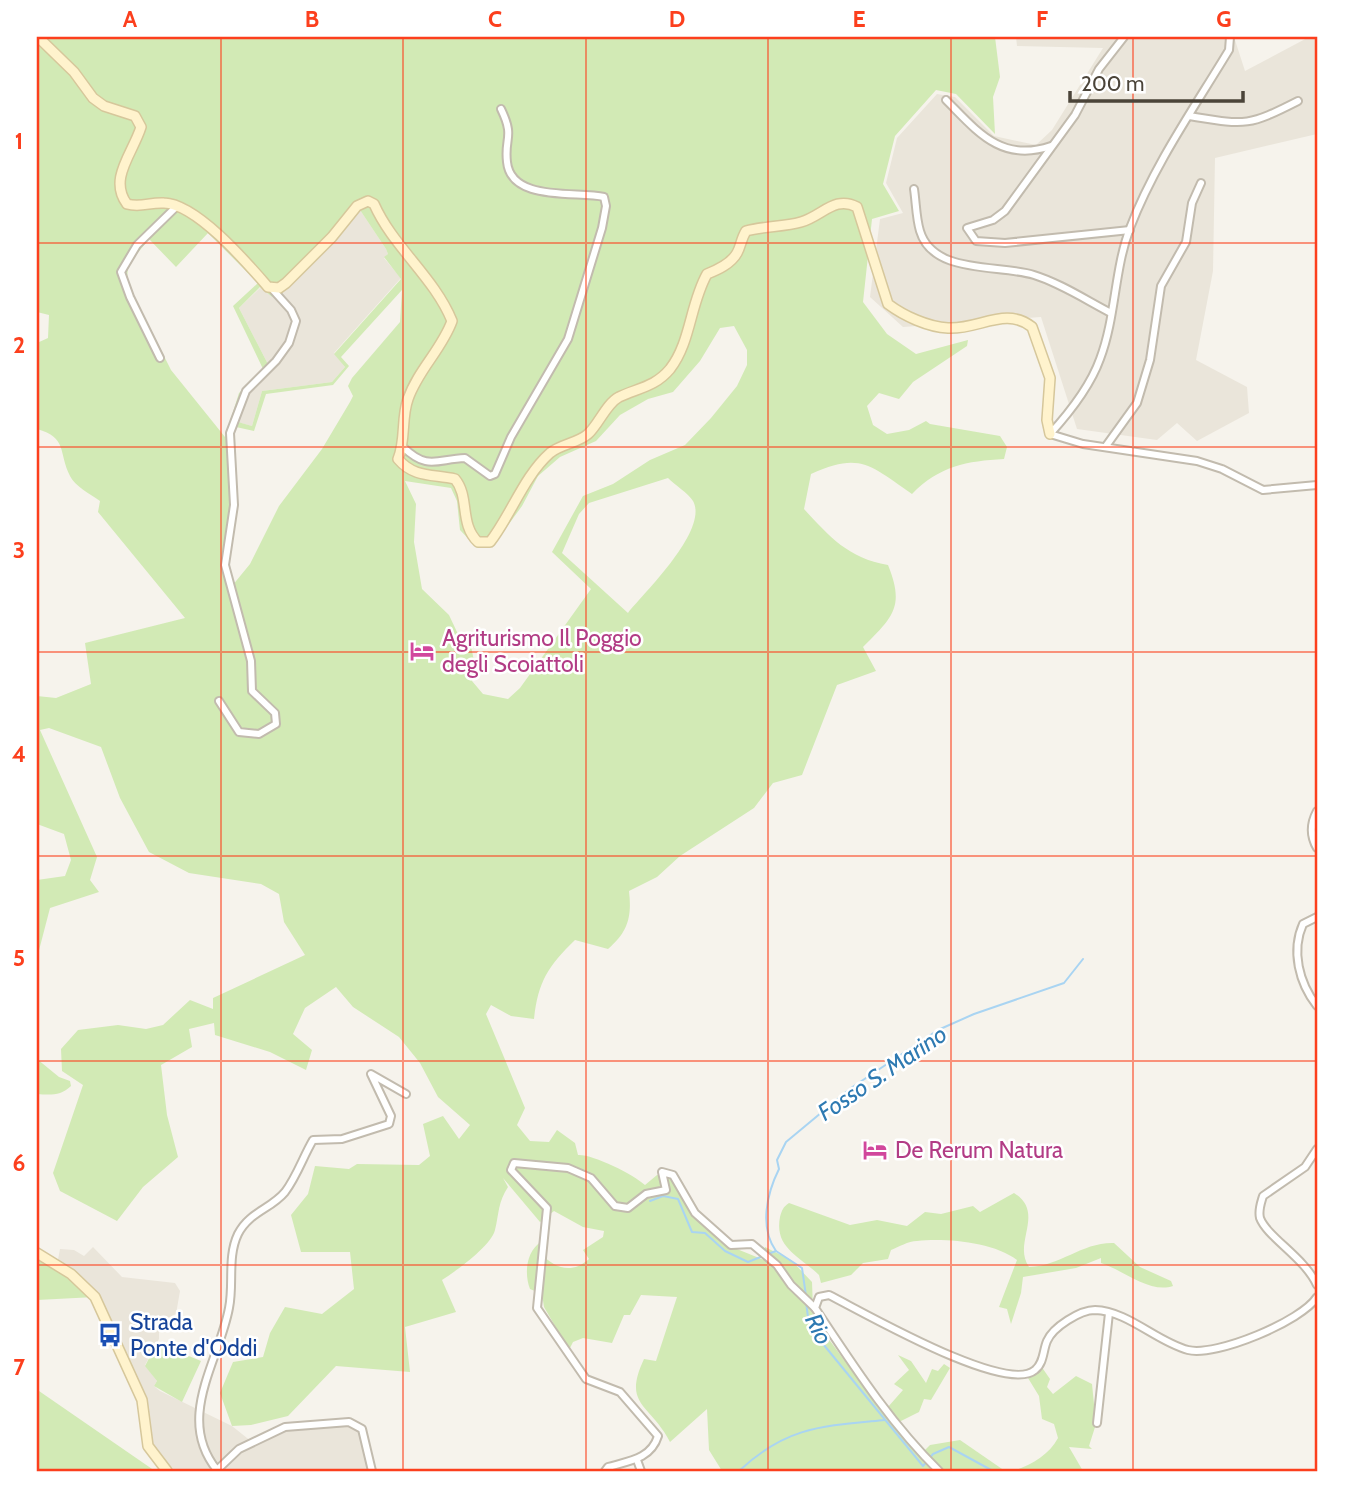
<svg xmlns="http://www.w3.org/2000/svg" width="1354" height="1508" font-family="Cabin,sans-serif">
<rect width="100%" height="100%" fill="#f6f3ec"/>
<g fill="#eae5da">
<polygon points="1016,37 1234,37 1245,71 1309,37 1315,37 1317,40 1317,134 1215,158 1213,271 1196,360 1247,387 1249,413 1197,441 1177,423 1157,440 1077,429 1041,317 903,327 870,297 880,219 903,213 886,183 897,138 937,94 955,97 994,136 1036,145 1052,130 1103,48 1017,46"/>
<polygon points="360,210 386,249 388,254 384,258 401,278 334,353 345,367 332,382 262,391 252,426 237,422 247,395 271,370 239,308 261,287 272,297"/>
<polygon points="93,1247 122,1277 175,1283 180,1291 176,1314 159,1322 159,1339 145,1365 157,1381 154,1386 160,1391 232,1426 252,1442 293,1426 359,1425 372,1471 167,1471 152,1456 144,1413 95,1297 57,1265 60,1249 74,1250 84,1256"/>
</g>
<g fill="#d2eab5" fill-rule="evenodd">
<path d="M37,37H995L1000,77L993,97L995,134L956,94L936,90L895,136L883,184L899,211L872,219L863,302L887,334L916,354L968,340L967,346L913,382L899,399L879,393L867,406L873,425L887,434L909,430L926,421L930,424L1000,436L1007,447L1004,459C967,461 939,466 912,494C871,466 861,451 811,474L804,509C830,537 848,558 888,565C905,607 893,617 863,647L876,671L837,685L802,775L773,783L754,808L680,856L657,877L629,891C632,917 628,932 608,949L575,940C548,966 538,982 534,1019L511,1016L491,1005L486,1014L525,1108L517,1125L530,1141L549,1142L557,1130L575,1143L578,1155C592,1154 633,1174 645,1185L657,1175L669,1177L691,1211L727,1245L764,1260L765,1247L791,1260L812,1282L813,1309L822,1330L878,1406L934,1471H722L709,1450L707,1409L670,1442C650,1403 622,1406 644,1359L656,1361L677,1297L641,1295L630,1315H624L612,1343L583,1338L573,1342L569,1350L544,1307L542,1294L530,1289C524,1273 526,1251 542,1241L540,1253C555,1268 571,1275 589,1259L583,1250L603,1237L604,1231L583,1227L554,1211L540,1222L503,1178L508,1187C498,1202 499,1213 495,1230C491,1246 456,1271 442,1280L456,1312L405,1327L410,1372L336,1366L288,1416L251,1425L232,1426L220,1393L233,1362L263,1357L270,1333L285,1307L322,1314L354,1289L350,1252H301L291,1215L308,1194L315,1166L349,1169L357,1164L419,1165L430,1156L423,1124L443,1116L459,1139L470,1125L438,1097L420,1063L399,1037L353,1007L336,987L305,1008L293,1034L312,1050L306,1070L270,1052L215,1035L214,1023L189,1029L192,1047L161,1065L167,1115L178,1157L143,1187L117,1221L60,1191L53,1173L83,1085L62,1071L61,1049L78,1030L118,1025L146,1029L163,1025L190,1000L213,1009V998L305,955L284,922L279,894L261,884L189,873L149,852L120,798L101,747L49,728L40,730L97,857L90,880L99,892L50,908L37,958V880L65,876L71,860L64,834L37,824V696L56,698L91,684L85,643L185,618L98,512L100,501C90,494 75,486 70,476C58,452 68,438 37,429V343L48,338L49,315L37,312ZM360,210L386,249L388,254L384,257L401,279L334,354L345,367L332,382L262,391L252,426L238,422L247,395L271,370L239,308L260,287L272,297ZM208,233L258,283L233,306L263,369L239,393L225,437L171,370L127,282L128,265L149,239L176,267ZM402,290L400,322L352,378L348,386L353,396L350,402L322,449L279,506L250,564L232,586L227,558L236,493L233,433L236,427L254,431L266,394L333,385L349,366L341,357ZM734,326L747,350V365L737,386L711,418L685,445L650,460L613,484L583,496L552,552L591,589L520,688L508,699L483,694L472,681L476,671L471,646L464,647L449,615L422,589L414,542L416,504L405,481L451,488L457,501L460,530L477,548L492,547L522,506L538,476L560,457L596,441L620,415L648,399L673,392L700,361L720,328ZM668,478C675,485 688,493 693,501C709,530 645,592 628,613L562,553L579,514L589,503Z"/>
<path d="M37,1059L59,1077L70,1081L71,1086C61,1096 50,1095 37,1094Z"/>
<path d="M1014,1193C1046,1213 1012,1243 1029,1267C1061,1266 1082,1242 1114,1243L1140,1267L1171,1281L1173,1286C1150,1294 1123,1270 1101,1263V1258L1076,1268L1023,1277L1021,1293L1011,1324L1007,1309L999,1307L1017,1260C993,1242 946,1238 917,1241C908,1241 899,1247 891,1250L888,1259L863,1263L851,1275L821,1283L819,1275C800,1256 774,1248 780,1217C782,1210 783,1207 789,1203L850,1225L877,1220L907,1226L925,1212L941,1214L973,1206L980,1212Z"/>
<polygon points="37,1253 95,1297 37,1300"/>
<polygon points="157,1343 201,1361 182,1402 154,1386 157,1381 145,1366"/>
<polygon points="898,1355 911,1361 926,1383 932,1369 938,1371 944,1364 950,1368 931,1400 924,1399 919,1412 899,1422 888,1407 903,1390 894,1384 909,1370"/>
<path d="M1041,1366L1050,1379L1047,1387L1053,1394L1076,1376L1092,1384L1096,1424L1089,1446L1092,1449L1069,1447L1083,1471H1013C1031,1465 1049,1455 1058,1438L1054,1424L1042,1419L1039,1396L1028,1378Z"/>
<polygon points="37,1389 39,1391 155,1471 37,1471"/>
<polygon points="960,1440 1005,1471 943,1471 922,1453 930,1445"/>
</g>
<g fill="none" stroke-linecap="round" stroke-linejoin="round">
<g stroke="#a9d4f2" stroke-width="2">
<polyline points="650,1201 663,1196 678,1199 692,1232 705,1233 725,1251 748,1262 763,1256"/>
<path d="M776,1251C759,1227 767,1193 779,1169L777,1160L786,1142L851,1088L938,1030L974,1014L1064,983L1083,959"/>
<polyline points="768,1254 776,1251 802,1268 806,1296"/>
<polyline points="806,1302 808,1317 819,1339 923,1466 933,1454 949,1447 993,1471"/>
<path d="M739,1471C787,1426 823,1426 885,1420"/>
</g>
<g stroke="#c2bbae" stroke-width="10">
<g id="street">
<polyline points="1124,37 1099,69 1075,115 1005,211 993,220 967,228 976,241 1005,243 1130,230"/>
<path d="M1230,37L1229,50C1194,108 1154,165 1130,228C1114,270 1116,317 1100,359C1090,387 1070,412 1050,434L1083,444L1197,461L1222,469L1263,490L1317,485"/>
<path d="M946,100C977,131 1001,163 1051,146"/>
<path d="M1189,116C1245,125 1247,127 1298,101"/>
<path d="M914,189C916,202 916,218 920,231C933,275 999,264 1034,275C1060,283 1086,300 1111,313"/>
<polyline points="160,358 130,297 121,272 137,245 176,207"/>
<polyline points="1106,446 1137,403 1150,360 1161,286 1186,242 1192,203 1201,183"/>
<path d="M403,447C428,471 437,459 465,458L490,476L495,474L511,437L568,339L602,228L606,206L604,197C576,191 511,202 507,162C504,137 515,138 501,109"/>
<polyline points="219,701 239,732 259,734 276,724 275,713 252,691 251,661 225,565 234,505 230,433 246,391 276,361 289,343 296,321 291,310 273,290"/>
<path d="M1317,811C1310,824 1310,836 1317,848"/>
<path d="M1317,917L1303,924C1291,951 1299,983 1317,1006"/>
<path d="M1317,1149L1305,1167L1263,1196C1261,1203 1258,1210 1260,1218C1267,1237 1305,1258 1317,1285"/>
<polyline points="1097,1423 1109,1313"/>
<polyline points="637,1460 641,1471"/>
<path d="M217,1470C175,1418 219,1362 229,1308C234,1284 227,1257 238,1234C249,1212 271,1209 285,1192C297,1176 303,1157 313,1140L342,1139L389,1124L391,1116L371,1074L406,1094"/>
<polyline points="216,1471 239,1449 285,1427 349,1422 362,1429 372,1471"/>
<path d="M605,1471L608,1467C629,1461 651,1459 658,1436L620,1392L586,1379L537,1308L547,1208L511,1170L514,1163L568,1168L591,1178L615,1206L628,1208L646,1194L666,1190L662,1172L673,1175L695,1213L731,1245L752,1244L777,1265L791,1285L815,1308"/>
<path d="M939,1471C890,1423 853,1365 815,1308L819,1297L829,1295C863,1312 1006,1395 1035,1370C1044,1363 1043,1350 1047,1341C1053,1327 1080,1310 1095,1310C1128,1311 1157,1342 1188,1350C1216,1357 1302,1321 1317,1297"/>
</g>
</g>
<g stroke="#d6c79b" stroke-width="12">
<g id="secondary">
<path d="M38,37L74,72L93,98L104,106L135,116L141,127C133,153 108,179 127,204C141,208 150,202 164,203C197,204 248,264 268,287L279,288L286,283L332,237L357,206L368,201L374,204C393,247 434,277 452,321C442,349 418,370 408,399C401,418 406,440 398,459C414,478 433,474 455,479C470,497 459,524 478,542H490C511,515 524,476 550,453C561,444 578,443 588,434C599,424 606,404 619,397C638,388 655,387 670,369C691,342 690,304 707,274C717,270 731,264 737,253C741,246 741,239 746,231C764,226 784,227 801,222C822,216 835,195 857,207L888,304C904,316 928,327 948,328C978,330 1006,306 1032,327L1050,378L1047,420L1050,434"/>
<polyline points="37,1253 71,1274 95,1297 142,1400 148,1446 167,1471"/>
</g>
</g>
<use href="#street" stroke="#fff" stroke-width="6"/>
<use href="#secondary" stroke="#fff3cd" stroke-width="9"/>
</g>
<path fill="none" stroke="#fc3f1d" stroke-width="2" stroke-opacity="0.55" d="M221,37V1471M403,37V1471M586,37V1471M768,37V1471M951,37V1471M1133,37V1471M37,243H1317M37,447H1317M37,652H1317M37,856H1317M37,1061H1317M37,1265H1317"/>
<defs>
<g id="hotel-bare" transform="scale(1.89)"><path d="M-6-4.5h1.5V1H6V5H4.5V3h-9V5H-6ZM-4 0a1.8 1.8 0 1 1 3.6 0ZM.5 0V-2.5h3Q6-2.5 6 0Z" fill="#d1479c" stroke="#fff" stroke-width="2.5" paint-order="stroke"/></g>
<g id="bus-bare" transform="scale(1.89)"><path d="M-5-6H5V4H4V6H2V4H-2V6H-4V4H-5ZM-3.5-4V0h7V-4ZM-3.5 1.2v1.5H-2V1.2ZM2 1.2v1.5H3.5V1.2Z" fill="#1a4fb4" stroke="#fff" stroke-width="2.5" paint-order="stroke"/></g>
</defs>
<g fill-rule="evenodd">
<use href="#hotel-bare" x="422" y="651"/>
<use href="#hotel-bare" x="875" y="1150"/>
<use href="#bus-bare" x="110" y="1335"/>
</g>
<g text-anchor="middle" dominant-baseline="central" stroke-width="5" stroke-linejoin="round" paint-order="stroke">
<g font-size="23" fill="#b23c85" stroke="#fff" text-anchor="start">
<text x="442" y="638">Agriturismo Il Poggio<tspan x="442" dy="26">degli Scoiattoli</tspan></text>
<text x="895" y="1150">De Rerum Natura</text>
</g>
<g font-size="23" fill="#164399" stroke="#fff" text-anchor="start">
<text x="130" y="1322">Strada<tspan x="130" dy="26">Ponte d'Oddi</tspan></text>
</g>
<g font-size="24" font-style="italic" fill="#2e7ab2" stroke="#fff">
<text transform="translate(882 1073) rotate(-34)">Fosso S. Marino</text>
<text transform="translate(819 1329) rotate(63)">Rio</text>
</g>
</g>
<rect width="1354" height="1508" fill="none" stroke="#ffffff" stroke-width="77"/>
<path d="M1070 91v10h173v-10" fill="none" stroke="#4b4439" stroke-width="3.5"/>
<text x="1081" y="91" font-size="21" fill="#4b4439" stroke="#ffffff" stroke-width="5" paint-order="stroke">200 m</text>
<rect x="38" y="38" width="1278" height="1432" fill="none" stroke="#fc3f1d" stroke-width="2.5"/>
<g font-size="23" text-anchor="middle" font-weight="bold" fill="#fc3f1d">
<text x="130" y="27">A</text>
<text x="312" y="27">B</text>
<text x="495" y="27">C</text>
<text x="677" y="27">D</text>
<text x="859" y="27">E</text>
<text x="1042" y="27">F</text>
<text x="1224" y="27">G</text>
<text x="19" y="149">1</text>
<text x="19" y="353">2</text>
<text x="19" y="558">3</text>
<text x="19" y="762">4</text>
<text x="19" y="966">5</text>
<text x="19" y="1171">6</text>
<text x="19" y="1375">7</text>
</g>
</svg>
